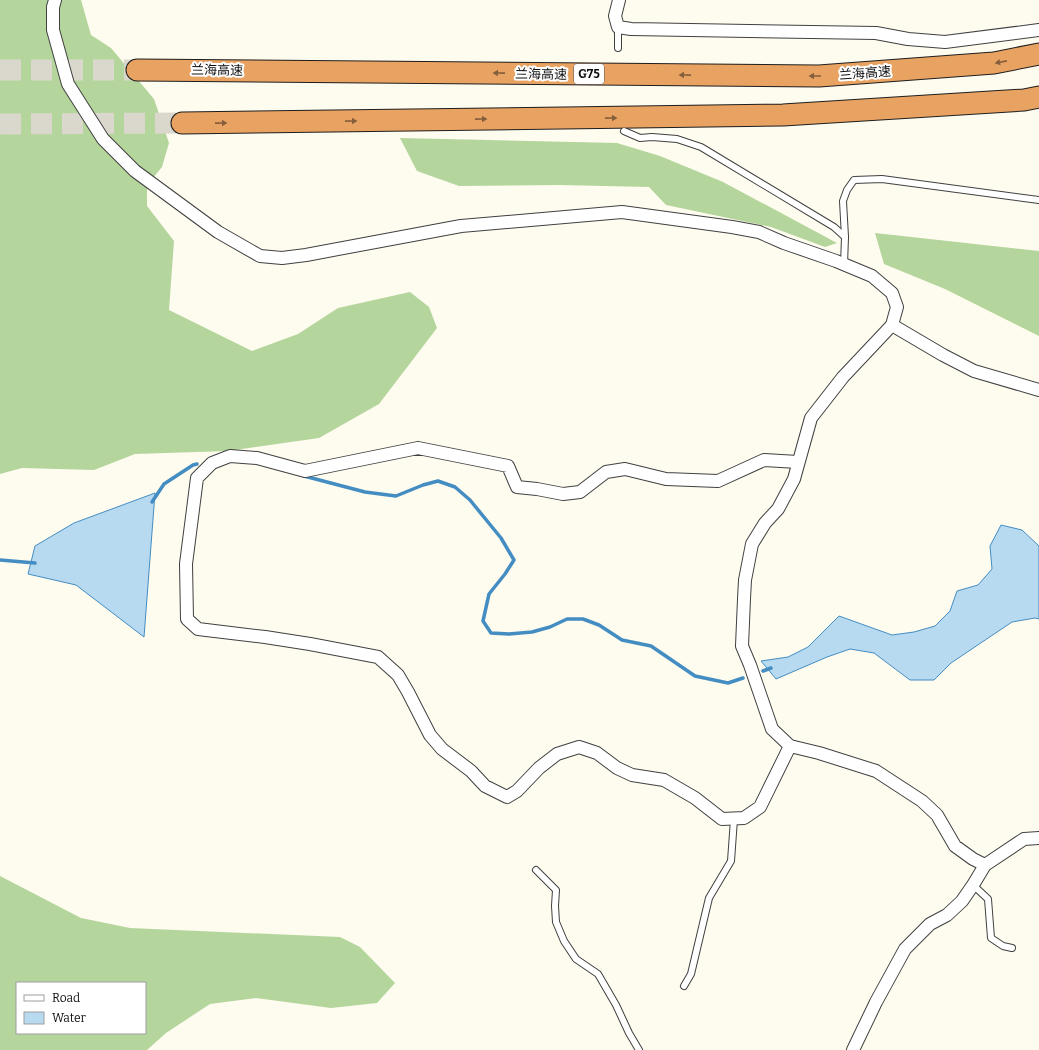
<svg xmlns="http://www.w3.org/2000/svg" width="1039" height="1050" font-family="Bitter,'Noto Sans SC',serif">
<rect width="100%" height="100%" fill="#fefbef"/>
<g fill="#b4d59c" fill-rule="evenodd">
<polygon points="0,0 81,0 91,35 111,48 154,99 169,143 162,167 147,185 147,206 174,241 169,310 252,351 298,334 338,308 410,292 429,307 437,328 379,404 319,438 227,451 135,454 94,470 22,468 0,474"/>
<polygon points="400,138 617,143 660,156 723,182 837,243 825,247 771,227 666,205 649,187 560,185 459,186 417,171"/>
<polygon points="875,233 1039,251 1039,336 945,289 884,264"/>
<path d="M0,876L81,918L130,928L340,937L360,947L395,983L377,1003L331,1008L256,998L210,1004L166,1033L147,1050H0ZM17,983H145V1033H17Z"/>
</g>
<g fill="#b7daf1" stroke="#448dc2">
<polygon points="155,493 144,637 76,585 28,574 35,546 74,523"/>
<polygon points="1001,525 1022,530 1039,546 1039,619 1035,618 1012,622 951,663 934,680 910,680 874,653 850,649 827,657 776,679 761,661 788,657 808,647 839,616 892,635 914,632 935,626 950,611 957,591 978,585 992,569 990,546"/>
</g>
<g fill="none" stroke-linecap="round" stroke-linejoin="round">
<g stroke="#448dc2" stroke-width="3.5">
<polyline points="304,476 365,492 396,496 423,485 438,481 455,487 470,500 501,538 514,560 505,574 489,594 483,621 491,633 509,634 532,632 550,627 567,619 583,619 599,625 622,640 651,646 695,676 728,683 743,678"/>
<polyline points="152,502 164,484 193,465 197,464"/>
<polyline points="0,560 35,563"/>
<polyline points="763,671 771,668"/>
</g>
<g stroke="#dad7cd" stroke-width="21" stroke-dasharray="21 10" stroke-linecap="butt">
<polyline points="0,70 137,70"/>
<polyline points="0,124 182,123"/>
</g>
<g stroke="#404040" stroke-width="8">
<g id="service">
<polyline points="618,27 618,48"/>
<polyline points="624,131 640,138 652,137 677,139 701,147 834,227 845,237 844,265"/>
<polyline points="845,237 843,201 847,190 854,180 882,179 1039,200"/>
<polyline points="536,870 556,890 555,906 556,922 564,941 576,959 598,974 616,1005 629,1033 639,1050"/>
<polyline points="973,885 988,899 991,938 1003,946 1012,948"/>
<polyline points="684,986 691,974 709,898 731,861 734,819"/>
</g>
</g>
<g stroke="#404040" stroke-width="14">
<g id="minor">
<polyline points="55,0 53,7 53,30 68,84 103,139 135,171 218,232 260,256 282,258 306,255 461,226 622,212 732,227 759,232 784,243 836,261 872,276 892,293 897,307 892,325 843,377 811,418 794,479 778,509 765,523 752,544 745,580 744,599 742,646 750,665 772,729 790,746 819,753 876,771 922,801 937,815 955,846 973,859 985,865"/>
<polyline points="619,0 615,16 618,27 631,29 876,33 908,39 945,42 1039,30"/>
<polyline points="892,325 943,355 974,371 1039,390"/>
<polyline points="790,746 760,807 744,818 722,819 695,798 664,780 632,775 617,768 597,753 579,747 557,754 539,768 517,791 507,797 485,786 471,771 442,749 430,735 408,692 398,675 378,657 310,644 265,637 198,629 187,619 186,564 197,478 212,463 230,456 257,458 305,471 418,448 508,466 517,487 537,489 563,494 580,492 606,472 625,469 666,479 718,481 764,460 798,462"/>
<polyline points="853,1050 876,1002 905,949 930,924 947,915 962,901 973,885 985,865 1024,839 1039,838"/>
</g>
</g>
<g stroke="#1e1e1e" stroke-width="23">
<g id="motorway">
<polyline points="137,70 819,76 994,63 1039,54"/>
<polyline points="182,123 783,115 1024,100 1039,97"/>
</g>
</g>
<use href="#service" stroke="#fff" stroke-width="6"/>
<use href="#minor" stroke="#fff" stroke-width="12"/>
<use href="#motorway" stroke="#e8a262" stroke-width="21"/>
</g>
<defs><path id="oneway-solid" d="M-6-.8H1V-3.2L6.5 0L1 3.2V.8H-6Z"/></defs>
<g fill="#855f3c">
<use href="#oneway-solid" transform="translate(1001 62) rotate(169)"/>
<use href="#oneway-solid" transform="translate(499 73) rotate(-179)"/>
<use href="#oneway-solid" transform="translate(685 75) rotate(-179)"/>
<use href="#oneway-solid" transform="translate(815 76) rotate(180)"/>
<use href="#oneway-solid" transform="translate(611 118) rotate(-1)"/>
<use href="#oneway-solid" transform="translate(481 119) rotate(-1)"/>
<use href="#oneway-solid" transform="translate(351 121) rotate(-1)"/>
<use href="#oneway-solid" transform="translate(221 123) rotate(-1)"/>
</g>
<g text-anchor="middle" dominant-baseline="central" stroke-width="4" stroke-linejoin="round" paint-order="stroke">
<rect fill="#fff" stroke="#565656" stroke-width="1" x="574" y="64" width="30" height="20" rx="3"/>
<g font-size="12" font-weight="bold" fill="#0d0d0d">
<text x="589" y="74">G75</text>
</g>
<g font-size="13" fill="#0d0d0d" stroke="#fff">
<text transform="translate(217 70) rotate(1)">兰海高速</text>
<text transform="translate(865 73) rotate(-4)">兰海高速</text>
<text transform="translate(541 74) rotate(1)">兰海高速</text>
</g>
</g>
<rect x="16" y="982" width="130" height="52" fill="#ffffff" stroke="#9e9e9e"/>
<rect x="24" y="995" width="20" height="6" fill="#ffffff" stroke="#9e9e9e"/>
<text x="52" y="1002" font-size="12" fill="#0d0d0d">Road</text>
<rect x="24" y="1012" width="20" height="12" fill="#b7daf1" stroke="#9e9e9e"/>
<text x="52" y="1022" font-size="12" fill="#0d0d0d">Water</text>
</svg>
